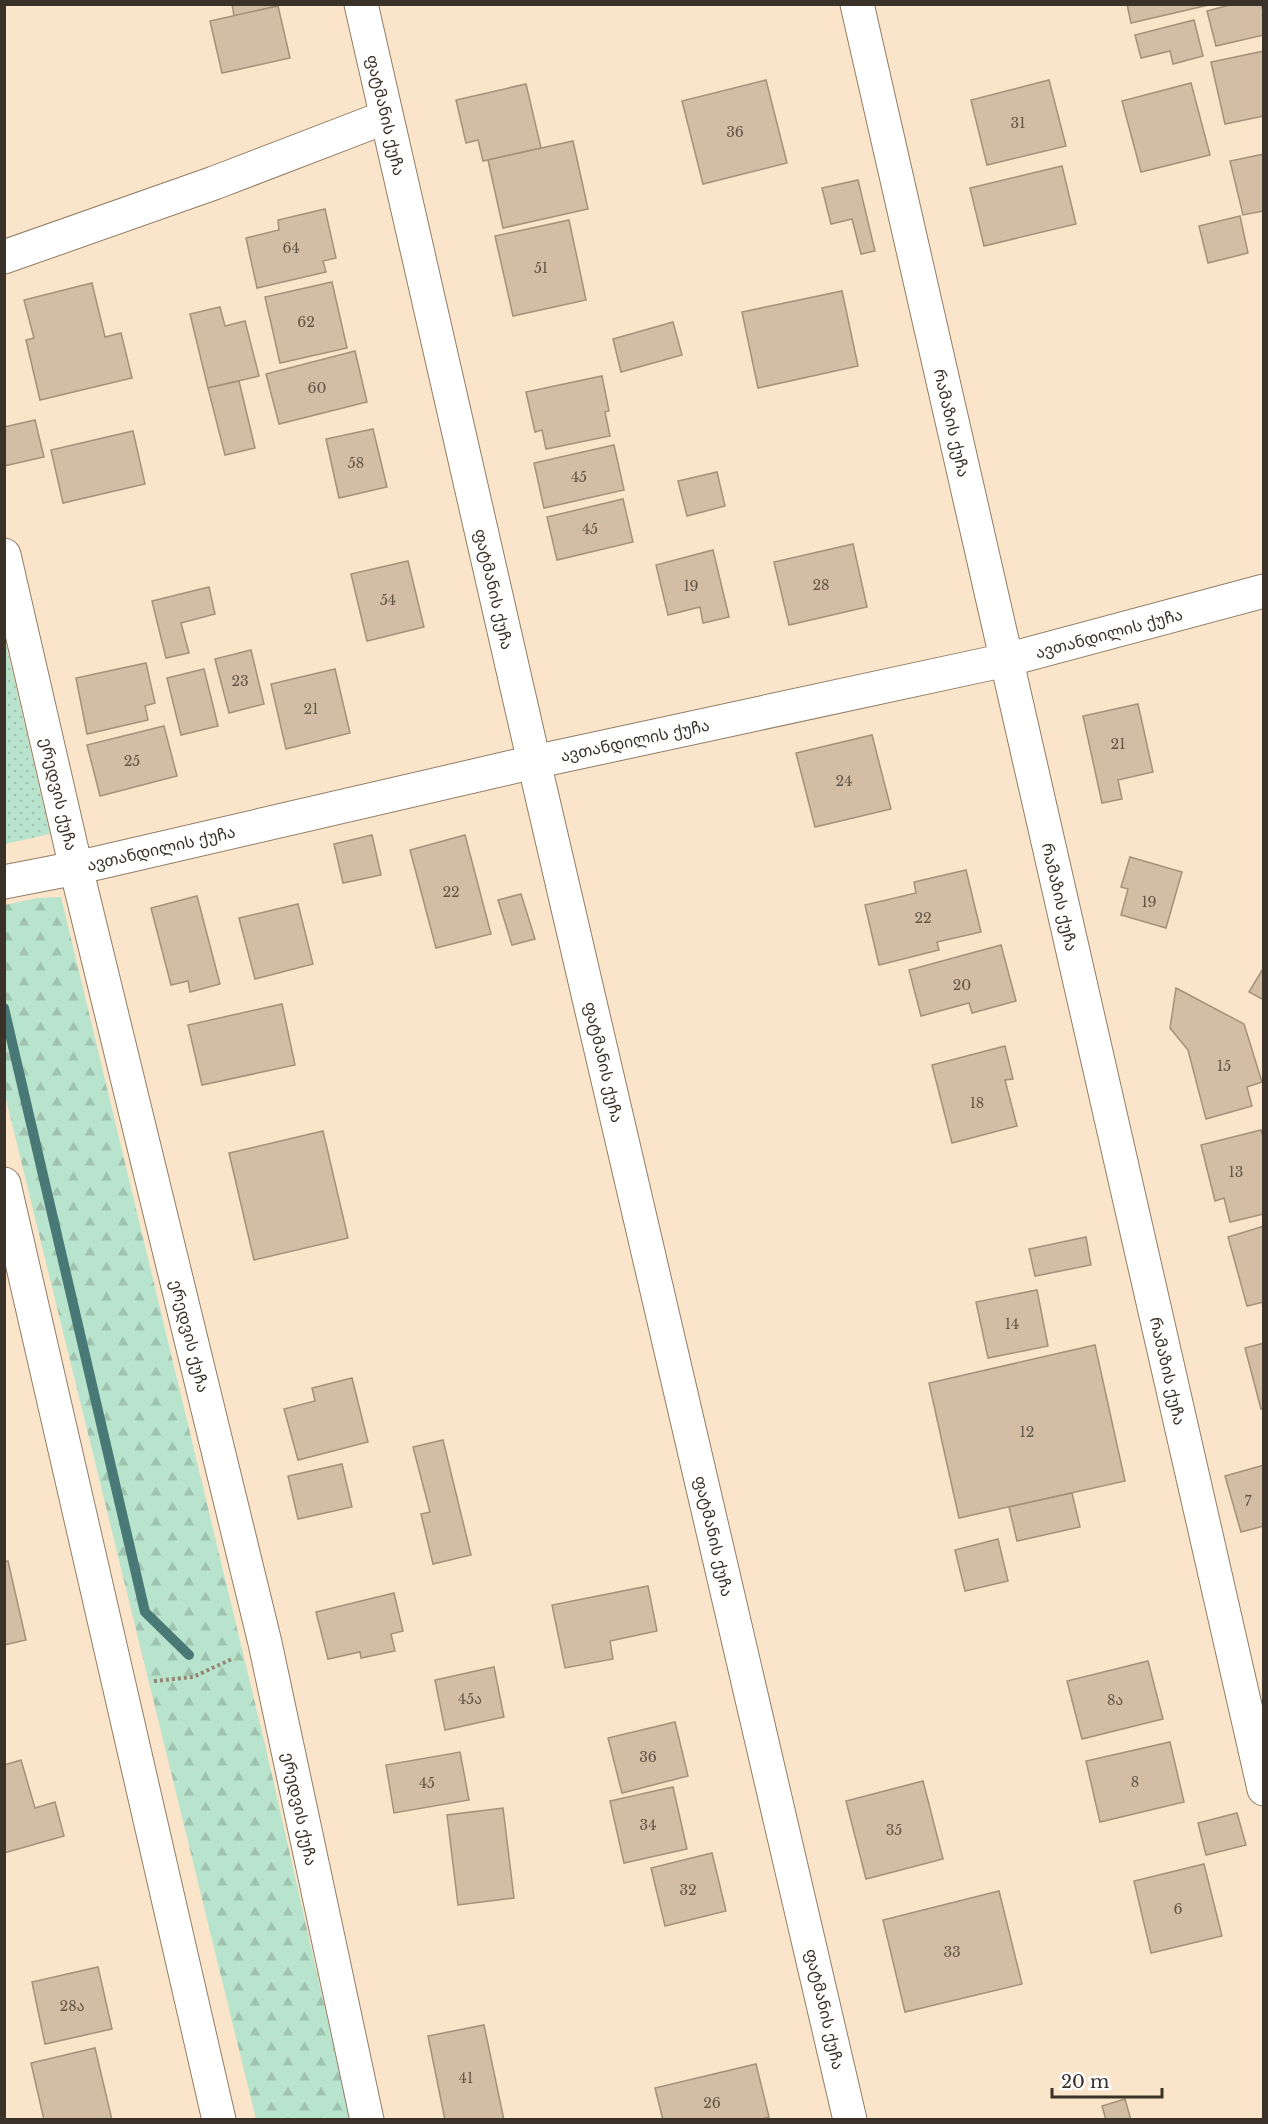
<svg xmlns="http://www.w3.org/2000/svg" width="1268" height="2124" font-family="'Libre Baskerville','Noto Sans Georgian',serif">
<defs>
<pattern id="green-dots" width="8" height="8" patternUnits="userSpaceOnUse" patternTransform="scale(1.5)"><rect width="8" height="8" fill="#b8e3cc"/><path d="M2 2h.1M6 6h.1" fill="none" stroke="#9fc3af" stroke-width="1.8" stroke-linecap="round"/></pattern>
<pattern id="forest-firs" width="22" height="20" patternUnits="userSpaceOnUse" patternTransform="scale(1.5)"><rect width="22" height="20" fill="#b8e3cc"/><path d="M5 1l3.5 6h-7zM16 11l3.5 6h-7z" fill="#9fc3af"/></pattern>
</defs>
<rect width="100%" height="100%" fill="#fae4ca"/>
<polygon fill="url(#green-dots)" points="4,636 50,834 5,844 4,844"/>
<polygon fill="url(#forest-firs)" points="61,897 266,1749 350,2119 256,2119 5,1095 4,905 38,898"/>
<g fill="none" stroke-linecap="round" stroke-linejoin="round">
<polyline stroke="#497976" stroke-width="10" points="4,1008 145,1612 189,1655"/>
</g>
<g fill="#d3bea5" stroke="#a59179" stroke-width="1.5">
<polygon points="232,4 277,4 278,6 234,16"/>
<polygon points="1127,4 1213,4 1131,23"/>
<polygon points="1233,4 1261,4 1264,15 1264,35 1216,46 1207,11"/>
<polygon points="278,6 290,58 222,73 210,21"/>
<polygon points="1194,20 1203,56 1173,64 1170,51 1141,58 1135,35"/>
<polygon points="1264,51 1264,116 1225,124 1211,62"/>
<polygon points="766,80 787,163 703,184 682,101"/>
<polygon points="1049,80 1066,146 987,165 971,100"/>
<polygon points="1191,83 1210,155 1141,172 1122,101"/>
<polygon points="526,84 541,148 483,161 478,140 466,143 456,100"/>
<polygon points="573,141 588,209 503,228 488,160"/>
<polygon points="1264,154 1264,211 1243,215 1230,161"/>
<polygon points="1062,166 1076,224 984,246 970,188"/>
<polygon points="858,180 875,251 861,254 852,219 831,224 822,188"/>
<polygon points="325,209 336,258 323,261 326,272 257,288 246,238 279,230 278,220"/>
<polygon points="1240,216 1248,253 1208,263 1199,226"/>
<polygon points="569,220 586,300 513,316 495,236"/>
<polygon points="332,282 347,348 280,363 265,297"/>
<polygon points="92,283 105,337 121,333 132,378 40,400 26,340 34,338 24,300"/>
<polygon points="842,291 858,366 758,388 742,312"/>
<polygon points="220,307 225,326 245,321 259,376 208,388 190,314"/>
<polygon points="673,322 682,355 621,372 613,339"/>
<polygon points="355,351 367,402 279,424 266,374"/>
<polygon points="602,376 609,411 605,412 610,436 546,449 542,430 535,432 526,392"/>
<polygon points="239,381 255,448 225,455 208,388"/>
<polygon points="35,420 44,457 4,466 4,427"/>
<polygon points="373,429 387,487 339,498 326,439"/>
<polygon points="133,431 145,484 63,503 51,450"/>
<polygon points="614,445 624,490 544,508 534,463"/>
<polygon points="717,472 725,506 687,516 678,481"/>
<polygon points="623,499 633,542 557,560 547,517"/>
<polygon points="853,544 867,607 789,625 774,562"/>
<polygon points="713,550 729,617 703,623 700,607 668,615 656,565"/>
<polygon points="408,561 424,627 367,641 351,574"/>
<polygon points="209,587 215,614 181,623 189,653 166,658 152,601"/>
<polygon points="251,650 264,704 229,713 215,659"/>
<polygon points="146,663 155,703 145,706 148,720 87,734 76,678"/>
<polygon points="204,669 218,726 181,735 167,678"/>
<polygon points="335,669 350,733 286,749 271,684"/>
<polygon points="1138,704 1153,772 1118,780 1122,799 1102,803 1083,716"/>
<polygon points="164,726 177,776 100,796 87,745"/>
<polygon points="872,735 891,809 815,827 796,753"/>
<polygon points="372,835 381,875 343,883 334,844"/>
<polygon points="465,835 491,934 436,948 410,850"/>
<polygon points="1130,857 1182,872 1166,928 1121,915 1128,889 1121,887"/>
<polygon points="966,870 981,932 937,942 939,950 879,965 865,905 916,893 914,882"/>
<polygon points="521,894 535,939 512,945 498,900"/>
<polygon points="197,896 220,984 190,992 188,981 171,985 151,908"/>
<polygon points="298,904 313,964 255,979 239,918"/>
<polygon points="1001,945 1016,1001 972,1013 969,1003 921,1016 909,970"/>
<polygon points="1264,967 1264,1000 1249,992"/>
<polygon points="1176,988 1244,1024 1262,1082 1247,1087 1252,1106 1206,1119 1188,1050 1170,1028"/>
<polygon points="282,1004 295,1065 202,1085 188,1025"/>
<polygon points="1005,1046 1013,1079 1005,1080 1017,1126 952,1143 932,1065"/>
<polygon points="1261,1130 1264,1140 1264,1214 1230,1222 1224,1198 1215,1201 1201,1145"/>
<polygon points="323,1131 348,1238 254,1260 229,1153"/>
<polygon points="1264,1226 1264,1302 1247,1306 1228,1237"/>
<polygon points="1086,1237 1091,1265 1035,1276 1029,1249"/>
<polygon points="1037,1290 1048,1346 988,1358 976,1302"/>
<polygon points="1264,1343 1264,1408 1261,1409 1245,1348"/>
<polygon points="1095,1345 1125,1481 959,1518 929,1383"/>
<polygon points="352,1378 368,1442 298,1460 284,1409 315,1401 312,1388"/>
<polygon points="443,1440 471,1555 433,1564 421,1514 430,1512 413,1447"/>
<polygon points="342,1464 352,1507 298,1519 288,1476"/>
<polygon points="1264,1465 1264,1526 1241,1532 1225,1476"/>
<polygon points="1072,1493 1080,1527 1017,1541 1009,1507"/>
<polygon points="998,1539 1008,1581 965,1591 955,1550"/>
<polygon points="4,1561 8,1561 26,1640 4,1645"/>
<polygon points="648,1586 657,1631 610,1641 613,1659 565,1668 552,1605"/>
<polygon points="394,1593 403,1631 391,1634 395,1651 361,1658 360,1652 328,1659 316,1612"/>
<polygon points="1148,1661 1163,1719 1082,1739 1067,1681"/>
<polygon points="494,1667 504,1717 445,1730 435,1680"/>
<polygon points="675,1722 688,1776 622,1793 608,1738"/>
<polygon points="1170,1742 1184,1802 1100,1822 1086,1761"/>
<polygon points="460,1752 469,1800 394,1813 386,1765"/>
<polygon points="21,1760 35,1808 55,1802 64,1836 4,1853 4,1765"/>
<polygon points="923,1781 943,1859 866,1879 846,1801"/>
<polygon points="673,1787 687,1849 624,1863 610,1801"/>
<polygon points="503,1808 514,1898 458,1905 447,1815"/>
<polygon points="1237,1813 1246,1845 1206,1855 1198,1823"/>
<polygon points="712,1853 726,1911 665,1926 651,1868"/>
<polygon points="1204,1864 1222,1936 1151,1953 1134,1881"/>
<polygon points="999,1891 1022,1984 905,2012 883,1920"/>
<polygon points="98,1967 112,2029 45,2044 32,1982"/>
<polygon points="484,2025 504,2120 445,2120 428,2036"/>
<polygon points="95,2048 112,2120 44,2120 31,2063"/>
<polygon points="756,2064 769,2117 759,2120 663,2120 655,2088"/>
<polygon points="1125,2099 1131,2120 1106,2120 1102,2106"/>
</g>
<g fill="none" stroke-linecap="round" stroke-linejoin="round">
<g stroke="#917e66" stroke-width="35">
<g id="minor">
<polyline points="361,4 534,762 850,2120"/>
<polyline points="857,4 1264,1789"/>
<polyline points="4,257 214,183 386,117"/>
<polyline points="4,555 76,868 265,1643 367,2120"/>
<polyline points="4,882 76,868 534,762 1006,660 1264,591"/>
<polyline points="4,1184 219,2120"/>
</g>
</g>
<polyline stroke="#958775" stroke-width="4" stroke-dasharray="3 3" stroke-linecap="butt" points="154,1681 193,1677 232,1659"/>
<use href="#minor" stroke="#fff" stroke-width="33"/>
</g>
<g text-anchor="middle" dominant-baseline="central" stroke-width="4.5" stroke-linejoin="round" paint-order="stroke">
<g font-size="14" fill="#605547">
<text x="1018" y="123">31</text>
<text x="735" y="132">36</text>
<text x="291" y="248">64</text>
<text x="541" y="268">51</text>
<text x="306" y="322">62</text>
<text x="317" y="388">60</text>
<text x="356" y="463">58</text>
<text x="579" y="477">45</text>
<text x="590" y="529">45</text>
<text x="821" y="585">28</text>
<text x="691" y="586">19</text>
<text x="388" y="600">54</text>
<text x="240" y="681">23</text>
<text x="311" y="709">21</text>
<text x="1118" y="744">21</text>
<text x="132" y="761">25</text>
<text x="844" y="781">24</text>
<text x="451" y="892">22</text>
<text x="1149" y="902">19</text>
<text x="923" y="918">22</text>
<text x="962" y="985">20</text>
<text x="1224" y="1066">15</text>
<text x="977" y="1103">18</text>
<text x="1236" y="1172">13</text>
<text x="1012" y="1324">14</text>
<text x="1027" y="1432">12</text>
<text x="1248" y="1501">7</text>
<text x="470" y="1699">45ა</text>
<text x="1115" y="1700">8ა</text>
<text x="648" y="1757">36</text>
<text x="1135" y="1782">8</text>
<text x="427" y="1783">45</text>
<text x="648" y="1825">34</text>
<text x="894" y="1830">35</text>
<text x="688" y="1890">32</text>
<text x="1178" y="1909">6</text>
<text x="952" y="1952">33</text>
<text x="72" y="2006">28ა</text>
<text x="466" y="2078">41</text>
<text x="712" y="2103">26</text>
</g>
<g font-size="16" fill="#3a3228" stroke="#fff">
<text transform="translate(386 115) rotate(77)">ფატმანის ქუჩა</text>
<text transform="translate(952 423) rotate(77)">რამაზის ქუჩა</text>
<text transform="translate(494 589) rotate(77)">ფატმანის ქუჩა</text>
<text transform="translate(1109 633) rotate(-15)">ავთანდილის ქუჩა</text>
<text transform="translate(635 740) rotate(-12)">ავთანდილის ქუჩა</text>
<text transform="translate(59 794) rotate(77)">ერედვის ქუჩა</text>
<text transform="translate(161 848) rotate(-13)">ავთანდილის ქუჩა</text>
<text transform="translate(1060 897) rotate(77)">რამაზის ქუჩა</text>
<text transform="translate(604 1062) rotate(77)">ფატმანის ქუჩა</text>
<text transform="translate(190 1336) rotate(76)">ერედვის ქუჩა</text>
<text transform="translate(1168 1371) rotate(77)">რამაზის ქუჩა</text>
<text transform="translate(714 1536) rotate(77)">ფატმანის ქუჩა</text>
<text transform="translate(300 1809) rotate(78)">ერედვის ქუჩა</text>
<text transform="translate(825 2009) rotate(77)">ფატმანის ქუჩა</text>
</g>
</g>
<rect width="1268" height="2124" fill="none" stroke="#3a3228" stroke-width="12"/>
<path d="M1052 2088v9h110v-9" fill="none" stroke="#3a3228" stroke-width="3"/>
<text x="1061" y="2088" font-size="18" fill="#3a3228" stroke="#ffffff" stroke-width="4.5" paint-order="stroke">20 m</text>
</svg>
